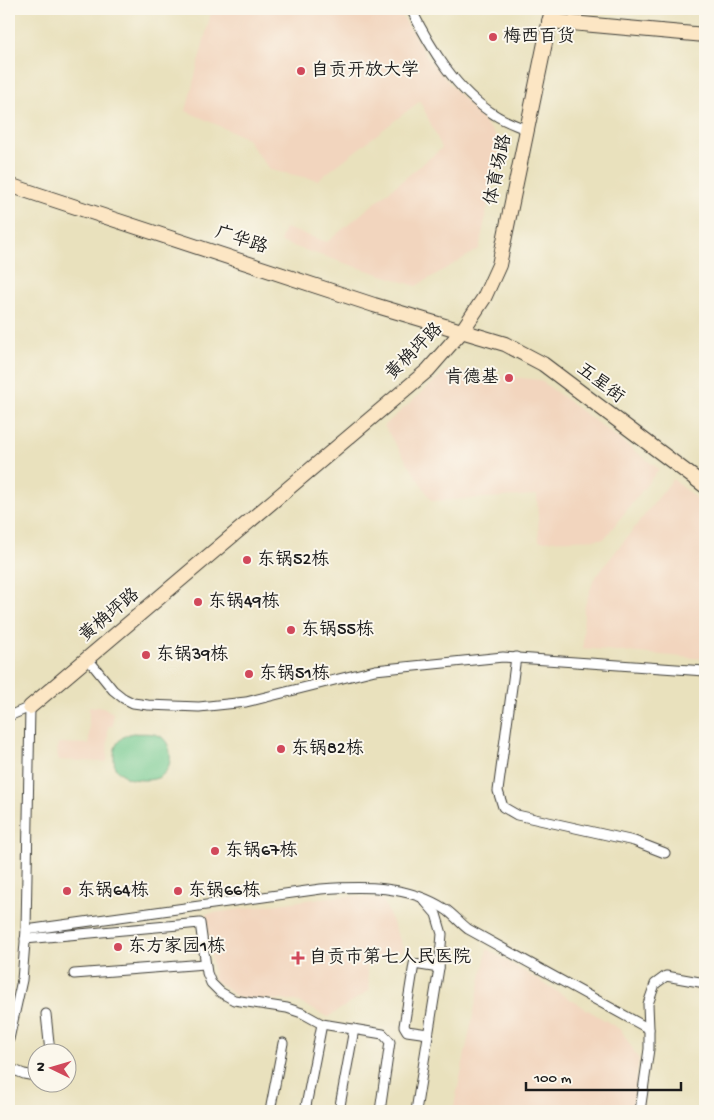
<svg xmlns="http://www.w3.org/2000/svg" width="714" height="1120" font-family="'Gochi Hand','LXGW WenKai TC',sans-serif">
<rect width="100%" height="100%" fill="#fbf7ec"/>
<filter id="ink" filterUnits="userSpaceOnUse"><feTurbulence type="fractalNoise" baseFrequency=".02" numOctaves="2"/><feDisplacementMap in="SourceGraphic" scale="10" xChannelSelector="R" yChannelSelector="G"/><feConvolveMatrix kernelMatrix="1 2 1 2 8 2 1 2 1" color-interpolation-filters="sRGB"/></filter>
<filter id="wash" filterUnits="userSpaceOnUse"><feTurbulence type="fractalNoise" baseFrequency=".0096" numOctaves="4" result="noise"/><feDisplacementMap in="SourceGraphic" scale="20" xChannelSelector="R" yChannelSelector="G"/><feGaussianBlur stdDeviation="1.12" result="paint"/><feColorMatrix in="noise" values="0 0 0 0 0 0 0 0 0 0 0 0 0 0 0 0 0 1.4 0 .05"/><feComposite in="paint" operator="in"/></filter>
<g filter="url(#wash)">
<rect width="100%" height="100%" fill="#e9e1bd"/>
<g fill="#f2d5be">
<polygon points="212,9 398,9 429,60 501,141 479,249 416,286 280,242 285,228 327,242 442,148 420,101 318,180 270,170 246,138 186,111"/>
<polygon points="447,370 540,380 659,469 604,539 539,541 537,495 432,501 384,426"/>
<polygon points="673,479 705,506 705,659 583,648 584,608 594,579"/>
<polygon points="89,707 103,707 113,713 113,726 108,726 107,762 57,760 58,743 89,744"/>
<polygon points="353,896 383,900 404,950 366,965 370,990 328,1017 296,1001 239,998 214,980 206,914 329,897"/>
<polygon points="487,949 621,1030 639,1059 632,1111 453,1111"/>
</g>
<path fill="#70c88d" stroke="#467254" d="M133,733C142,734 152,732 160,736C173,743 174,768 161,776C153,782 136,780 127,778L115,768C112,751 115,737 133,733Z"/>
</g>
<g filter="url(#ink)">
<g fill="none" stroke-linecap="round" stroke-linejoin="round">
<g stroke="#3b3a34" stroke-width="11">
<g id="street">
<path d="M411,9C431,49 456,91 495,115C504,121 516,125 527,130"/>
<polyline points="516,657 498,791 503,807 517,815 634,841 665,853"/>
<polyline points="88,659 113,690 123,698 133,703 148,705 199,707 246,702 375,670 503,657 705,671"/>
<polyline points="9,716 30,707 26,930 22,980 9,1039"/>
<path d="M26,930L321,889C364,886 408,885 445,909C453,914 460,923 468,929L649,1029V1049L640,1111"/>
<polyline points="25,939 200,923 207,973 211,983 220,992 234,1000 287,1008 302,1013 322,1024 383,1034 390,1042 380,1111"/>
<polyline points="74,974 205,964"/>
<polyline points="46,1014 50,1052"/>
<polyline points="649,1029 648,1004 655,984 666,976 705,983"/>
<polyline points="428,1034 407,1031 404,1026 414,964 439,968"/>
<polyline points="9,1068 24,1074 35,1076 38,1075"/>
<polyline points="270,1111 283,1043"/>
<polyline points="305,1111 322,1024"/>
<polyline points="339,1111 354,1029"/>
<polyline points="416,1111 439,968 442,934 436,914 423,899"/>
</g>
</g>
<g stroke="#3b3a34" stroke-width="16">
<g id="secondary">
<polyline points="549,21 705,35"/>
<polyline points="9,185 374,305 505,344 543,364 705,486"/>
<polyline points="30,707 428,370 462,331 484,298 499,265 552,9"/>
</g>
</g>
<use href="#street" stroke="#fff" stroke-width="9"/>
<use href="#secondary" stroke="#fce6c4" stroke-width="14"/>
</g>
</g>
<g fill="#d1495b" stroke="#fbf7ec" stroke-width="2">
<circle cx="493" cy="37" r="5"/>
<circle cx="301" cy="71" r="5"/>
<circle cx="509" cy="378" r="5"/>
<circle cx="247" cy="560" r="5"/>
<circle cx="198" cy="602" r="5"/>
<circle cx="291" cy="630" r="5"/>
<circle cx="146" cy="655" r="5"/>
<circle cx="249" cy="674" r="5"/>
<circle cx="281" cy="749" r="5"/>
<circle cx="215" cy="851" r="5"/>
<circle cx="67" cy="891" r="5"/>
<circle cx="178" cy="891" r="5"/>
<circle cx="118" cy="947" r="5"/>
<path d="M295.5 950.5h5v5h5v5h-5v5h-5v-5h-5v-5h5z"/>
</g>
<g text-anchor="middle" dominant-baseline="central" stroke-width="4" stroke-linejoin="round" paint-order="stroke">
<g font-size="18" fill="#1c1c1c" stroke="#fbf7ec" text-anchor="start">
<text x="503" y="37">梅西百货</text>
<text x="311" y="71">自贡开放大学</text>
<text x="499" y="378" text-anchor="end">肯德基</text>
<text x="257" y="560">东锅52栋</text>
<text x="208" y="602">东锅49栋</text>
<text x="301" y="630">东锅55栋</text>
<text x="156" y="655">东锅39栋</text>
<text x="259" y="674">东锅51栋</text>
<text x="291" y="749">东锅82栋</text>
<text x="225" y="851">东锅67栋</text>
<text x="77" y="891">东锅64栋</text>
<text x="188" y="891">东锅66栋</text>
<text x="128" y="947">东方家园1栋</text>
<text x="309" y="958">自贡市第七人民医院</text>
</g>
<g font-size="18" fill="#1c1c1c" stroke="#fbf7ec">
<text transform="translate(499 170) rotate(-78)">体育场路</text>
<text transform="translate(241 241) rotate(18)">广华路</text>
<text transform="translate(415 352) rotate(-45)">黄桷坪路</text>
<text transform="translate(600 384) rotate(37)">五星街</text>
<text transform="translate(110 616) rotate(-40)">黄桷坪路</text>
</g>
</g>
<rect width="714" height="1120" fill="none" stroke="#fbf7ec" stroke-width="30"/>
<g transform="translate(52 1068) rotate(275)"><circle r="24" fill="#fbf7ec" stroke="#a29f99"/>
<path d="M0-4L9 19L0 12L-9 19Z" fill="#d1495b"/>
<text y="-8" font-size="14" font-weight="bold" text-anchor="middle" fill="#1c1c1c">N</text>
</g>
<path d="M526 1082v8h155v-8" fill="none" stroke="#1c1c1c" stroke-width="2.5"/>
<text x="534" y="1082" font-size="15" fill="#1c1c1c" stroke="#fbf7ec" stroke-width="4" paint-order="stroke">100 m</text>
</svg>
